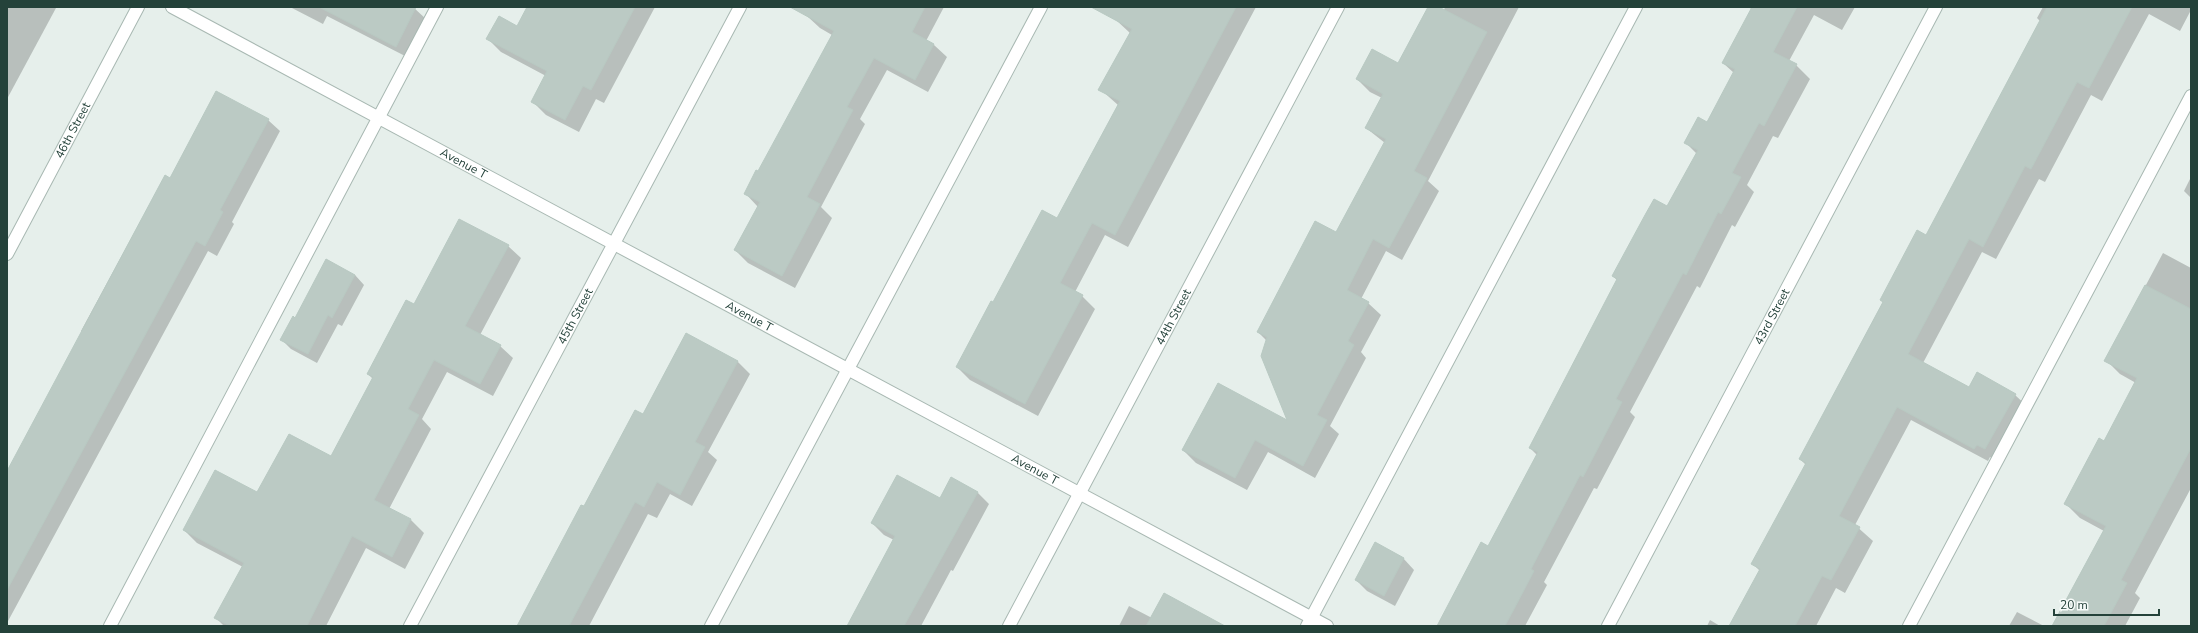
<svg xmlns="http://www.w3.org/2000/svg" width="2198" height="633" font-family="'Nunito Sans',sans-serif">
<rect width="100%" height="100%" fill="#e6efeb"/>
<g fill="#0003">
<polygon points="7,7 56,8 7,99"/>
<polygon points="290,7 413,7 427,20 407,57 327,16 323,24"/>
<polygon points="528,7 655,7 604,103 596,99 579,132 546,115 532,101 546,76 501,52 488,39 518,27"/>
<polygon points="812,7 944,7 926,41 934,45 947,57 928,92 887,70 860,119 865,124 821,207 832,218 795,288 748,263 735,250 758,207 745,193 759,173 832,35 820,28 807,16"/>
<polygon points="1123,7 1256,7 1128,247 1105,235 1075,292 1082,296 1095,309 1038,416 970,380 957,367 994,304 1058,219 1118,105 1100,89 1130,33 1116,20"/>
<polygon points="1429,7 1437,7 1444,10 1445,7 1519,7 1428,181 1439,191 1402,260 1386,251 1361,299 1368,303 1381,315 1361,352 1366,358 1330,426 1339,434 1315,478 1268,452 1247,490 1196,463 1183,450 1289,422 1267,341 1258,332 1336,234 1385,143 1366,128 1382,98 1370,92 1357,79 1398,64"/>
<polygon points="1747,7 1855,7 1842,30 1814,15 1789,61 1796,65 1810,79 1778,138 1773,136 1747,185 1754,192 1735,227 1732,225 1700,288 1697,286 1630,412 1635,417 1597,489 1594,488 1544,582 1547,585 1525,626 1438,626 1488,547 1537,455 1530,448 1617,280 1613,276 1667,207 1697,154 1686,143 1707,123 1734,73 1723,63 1752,9"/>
<polygon points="2043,7 2191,7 2191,10 2180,31 2149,14 2102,101 2091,95 2045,182 2039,179 1996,259 1982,252 1923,363 1969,388 2015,395 2029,408 1998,462 1990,457 1988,461 1911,420 1855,525 1873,541 1845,593 1836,588 1816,626 1730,626 1760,571 1753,564 1806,465 1800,459 1883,302 1881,300 1926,236 2040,21 2037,18"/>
<polygon points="268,120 280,131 232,222 234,224 217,256 208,251 7,623 7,475 83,333 81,331 165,176 170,179"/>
<polygon points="2191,177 2191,198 2184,191"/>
<polygon points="508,246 521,258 480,335 500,346 513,358 493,396 447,372 422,419 431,429 389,509 411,520 424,533 405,569 366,548 326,626 224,626 216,618 243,567 197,543 184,530 331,458 373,379 368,374 414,305"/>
<polygon points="2163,253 2191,268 2191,488 2135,593 2140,598 2125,626 2053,626 2104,531 2080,518 2066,504 2104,442 2136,383 2120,374 2106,360"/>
<polygon points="355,275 364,285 342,326 338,324 317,363 291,349 282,340 295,319"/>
<polygon points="737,361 750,374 708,452 717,460 692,506 670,494 657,518 648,514 589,626 519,626 584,507 643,416"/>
<polygon points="951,479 978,493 989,504 953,571 951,570 921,626 849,626 894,540 884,535 872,523 940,499"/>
<polygon points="1403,558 1414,570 1395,606 1367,591 1356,580"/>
<polygon points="1129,606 1152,618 1214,626 1119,626"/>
<polygon points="2017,612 2044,626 2009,626"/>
<polygon points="1710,620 1720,626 1707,626"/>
</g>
<g fill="#bbcac4" stroke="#b8c9c2">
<polygon points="319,7 416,7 396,47"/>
<polygon points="527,7 635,7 591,90 583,86 565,120 531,102 547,71 486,39 499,16 517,26"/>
<polygon points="790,7 925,7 912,32 934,44 915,80 874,58 847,107 853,110 807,197 820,204 782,276 734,250 760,202 744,194 756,170 758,171 834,31"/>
<polygon points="1091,7 1236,7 1115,235 1092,223 1060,283 1083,295 1025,404 956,367 991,301 993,302 1042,210 1057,218 1120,101 1098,90 1132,29"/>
<polygon points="1428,7 1439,7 1487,32 1414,171 1427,178 1389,248 1373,239 1347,290 1369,302 1348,341 1354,345 1317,415 1327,420 1303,466 1255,440 1235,478 1182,450 1218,383 1287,420 1261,356 1267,337 1257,332 1315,221 1336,232 1386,139 1365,128 1383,94 1356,79 1372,49 1398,63"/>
<polygon points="1752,7 1797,7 1773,52 1797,64 1764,126 1759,123 1732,173 1741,177 1721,214 1718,212 1686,275 1683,273 1616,399 1622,402 1583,477 1580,475 1531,569 1534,571 1505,626 1437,626 1481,542 1488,546 1538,452 1529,448 1617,279 1612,276 1645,215 1654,199 1667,206 1698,150 1684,143 1698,117 1707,122 1735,69 1722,63"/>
<polygon points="2047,7 2132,7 2089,88 2077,82 2031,169 2025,166 1983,247 1969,239 1908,354 1969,387 1977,372 2016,394 1985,449 1977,445 1974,449 1897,407 1839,516 1860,527 1831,580 1822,576 1795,626 1729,626 1760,569 1751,564 1806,463 1799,459 1883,302 1880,300 1917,230 1926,235"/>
<polygon points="216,91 269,119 220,210 223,212 205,246 196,241 7,590 7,471 165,175 170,178"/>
<polygon points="459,219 509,245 465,326 501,345 480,384 434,360 408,409 419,415 374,500 411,519 392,557 352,536 307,626 230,626 214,618 244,563 183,530 215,470 257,492 289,434 331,456 373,377 367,374 406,300 414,304"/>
<polygon points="326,259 355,275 332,318 328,315 308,354 280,340 293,316 295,318"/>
<polygon points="2145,285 2191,309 2191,448 2121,580 2127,583 2104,626 2052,626 2106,526 2064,504 2099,438 2104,441 2137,378 2104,361"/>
<polygon points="686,333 738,361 695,442 705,447 680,495 657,482 644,507 635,502 569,626 517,626 581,505 584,506 635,410 643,414"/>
<polygon points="897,475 940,498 951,477 978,492 904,626 847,626 895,536 871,523"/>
<polygon points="1375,542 1404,558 1384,596 1355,580"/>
<polygon points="1164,593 1225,626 1146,626"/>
</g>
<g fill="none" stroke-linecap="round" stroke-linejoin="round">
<g stroke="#a8b8b2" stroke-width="14">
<g id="lane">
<polyline points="110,626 437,7"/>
<polyline points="711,626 1041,7"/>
<polyline points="1307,626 1636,7"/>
<polyline points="1909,626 2191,96"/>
</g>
</g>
<g stroke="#a8b8b2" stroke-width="14">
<g id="street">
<path id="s1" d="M172,7L1327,626"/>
<path id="s2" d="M7,254L138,7"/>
<path id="s3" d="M410,626L740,7"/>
<path id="s4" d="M1009,626L1338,7"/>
<path id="s5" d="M1608,626L1936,7"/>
</g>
</g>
<use href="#lane" stroke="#fff" stroke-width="12"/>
<use href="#street" stroke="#fff" stroke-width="12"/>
</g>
<g text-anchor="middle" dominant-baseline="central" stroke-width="3" stroke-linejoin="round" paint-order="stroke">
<g font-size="12" fill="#24423a" stroke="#f7fbf9">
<text stroke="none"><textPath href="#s2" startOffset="140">46th Street</textPath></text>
<text stroke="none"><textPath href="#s1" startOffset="331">Avenue T</textPath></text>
<text stroke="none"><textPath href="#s3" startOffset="351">45th Street</textPath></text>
<text stroke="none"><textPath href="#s4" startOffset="350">44th Street</textPath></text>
<text stroke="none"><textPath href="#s5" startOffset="350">43rd Street</textPath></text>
<text stroke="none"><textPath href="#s1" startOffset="655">Avenue T</textPath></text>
<text stroke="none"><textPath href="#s1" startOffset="979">Avenue T</textPath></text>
</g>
</g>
<rect width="2198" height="633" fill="none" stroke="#24423a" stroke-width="16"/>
<path d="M2054 609v6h105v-6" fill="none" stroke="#24423a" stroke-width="2"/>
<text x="2060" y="609" font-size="12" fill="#24423a" stroke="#f7fbf9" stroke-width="3" paint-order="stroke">20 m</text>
</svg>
